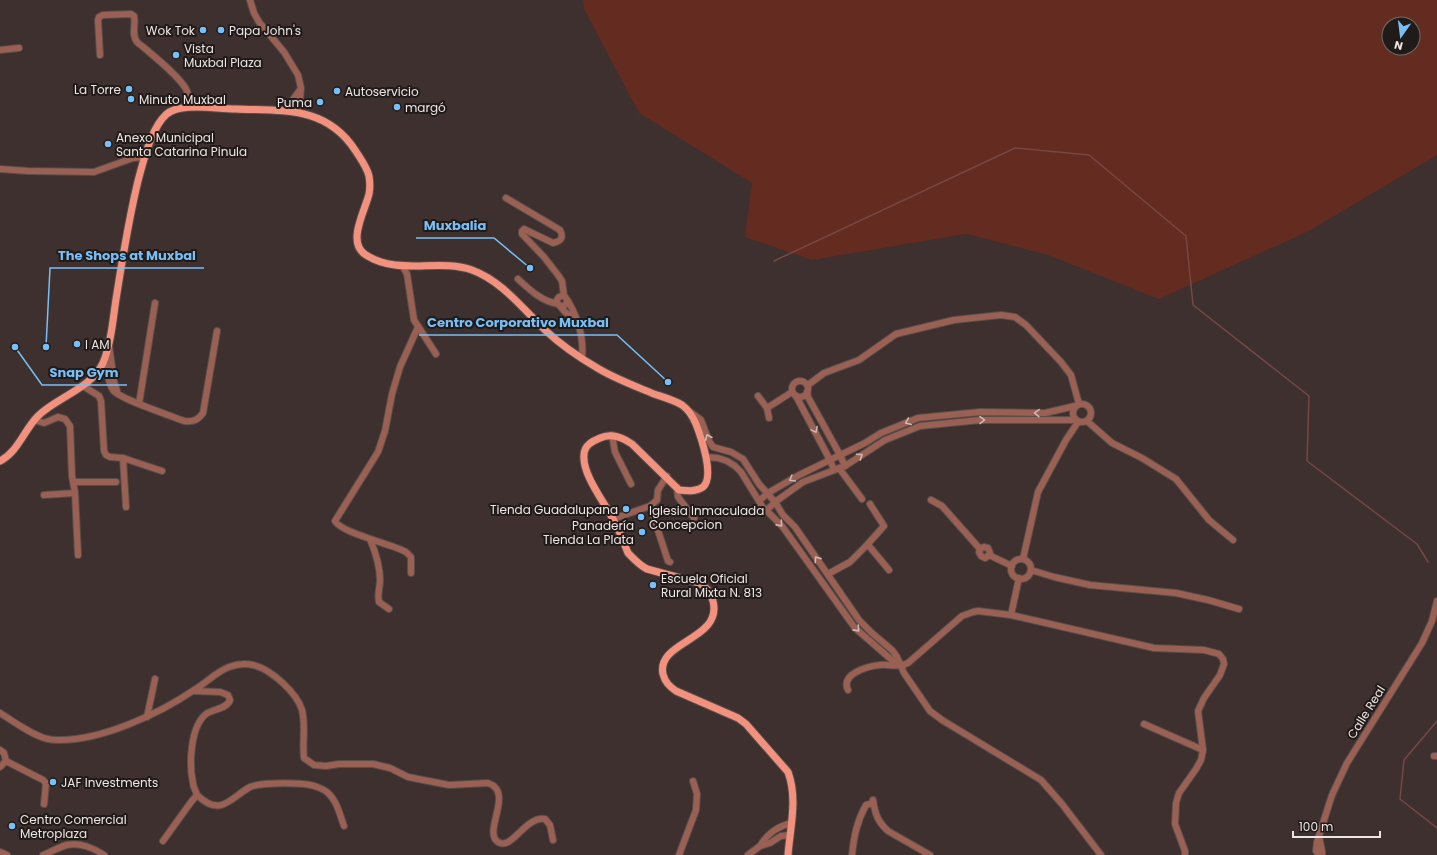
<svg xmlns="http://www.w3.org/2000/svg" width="1437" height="855" font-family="Poppins,sans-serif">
<rect width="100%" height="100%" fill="#3d302e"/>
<path fill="#642b20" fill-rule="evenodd" d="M583,0H1437V155L1309,231L1159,299L1048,255L966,234L812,260L745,237L752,183L639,113L584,9ZM1389,24H1413V48H1389Z"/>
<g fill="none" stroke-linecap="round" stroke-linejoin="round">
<g stroke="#764844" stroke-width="1.5">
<polyline points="774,261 1015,148 1089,155 1186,236 1193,305 1309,396 1307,461 1417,544 1428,562"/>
<polyline points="1437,721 1404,760 1400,799 1437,828"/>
</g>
<g stroke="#594d4b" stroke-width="8">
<g id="minor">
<polyline points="250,0 254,13 259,22 284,52 298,75 301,88 300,99 297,112"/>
<polyline points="0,50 19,48"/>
<path d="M100,55L98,20L99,17L103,15L131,14L134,16C136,26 131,34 137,42C150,53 181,77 187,91C189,96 189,102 189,107"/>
<polyline points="285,110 300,90"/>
<polyline points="0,169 28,171 94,172 133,158 145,157"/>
<path d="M506,198L560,230C564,238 561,241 553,243L524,229L522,231V234L544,257L558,275L562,281L564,296"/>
<polyline points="402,265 407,274 414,320 436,354"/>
<path d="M518,279C530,290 541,301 558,304"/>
<circle cx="562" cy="301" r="5"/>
<path d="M568,301C578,318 584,338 582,359"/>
<polyline points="560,306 565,312 578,321"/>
<polyline points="109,345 114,382 117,391"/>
<path d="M105,357C107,367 107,382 113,390C119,399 172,416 184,421C194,422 198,420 203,413L217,331"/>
<circle cx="800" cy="389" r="8"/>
<polyline points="808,385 824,373 859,360 896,334 954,320 1001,315 1015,317 1026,325 1061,362 1071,375 1079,404"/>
<polyline points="83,386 99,396 101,401 104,451 106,455 110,457 123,458 162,471"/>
<polyline points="807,392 808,397 840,455 845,466"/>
<polyline points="758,396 767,408"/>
<polyline points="796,396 830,460 834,470"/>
<circle cx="1082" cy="413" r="9"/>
<polyline points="139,404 155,303"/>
<polyline points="689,411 701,420 709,441 713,447 731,452 743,459 759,484 775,502 783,515 795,527 859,620 872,633 892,650 897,657 904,673 930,711 942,720 1041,780 1062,804 1101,855"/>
<polyline points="769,418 767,408 792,392"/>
<polyline points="34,420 44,423 58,417 65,419 70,426 72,476 75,493 78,555"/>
<polyline points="1087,421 1112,443 1142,458 1176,479 1209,520 1233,540"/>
<polyline points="612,435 615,452 631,484"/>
<polyline points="706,457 718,458 727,461 735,466 741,472 762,506 782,526 855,628 893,661 900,665"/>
<polyline points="123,458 126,507"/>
<polyline points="839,468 862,499"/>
<polyline points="74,482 116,482"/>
<polyline points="677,487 678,497 694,518"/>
<polyline points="44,495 75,493"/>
<polyline points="760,500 768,493 799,475 865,443 881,433 918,418 980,412 1045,413 1075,406"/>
<polyline points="931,500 942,506 980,549 979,552 981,556 985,558 989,555 990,553 988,548 984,547 980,549"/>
<polyline points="650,506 668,561 670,562"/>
<polyline points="767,510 775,502 803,482 845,466 885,440 920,426 980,420 1076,420"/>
<polyline points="613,519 650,506 657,500 658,490 667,476"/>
<path d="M370,539C375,551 380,567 380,580C380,588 377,594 379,602L389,609"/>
<polyline points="866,546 884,526 870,504"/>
<polyline points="989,555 1012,566"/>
<polyline points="1023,559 1038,492 1066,440 1078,422"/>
<circle cx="1021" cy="569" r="10"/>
<polyline points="1031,570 1054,577 1090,585 1176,593 1208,600 1239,609"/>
<path d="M411,573V557L406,552C392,544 341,533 335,521L378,452L385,431L392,394L400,367L418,327"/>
<polyline points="828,574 850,562 866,546 869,546 889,570"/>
<polyline points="1011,615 1019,578"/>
<path d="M848,690C840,674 868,666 880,665C890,664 898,668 908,663L962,616L973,612L978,611L1011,615L1154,648L1204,650L1219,654L1223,659L1224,664L1220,675L1204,698L1198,711L1203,750L1201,760L1196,769L1179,793L1176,803L1175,824L1185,851V855"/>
<path d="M0,713C13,721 33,736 48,739C51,740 56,740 60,740C102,740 159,714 194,690C206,683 216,672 229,667C237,664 245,663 253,665C271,669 297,693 302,710C306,726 302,742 304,758L314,765L326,766L339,764H373L390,768L408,777L449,785L488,783C515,792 482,832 498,842C512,851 525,816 545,819L550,825L553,840"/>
<polyline points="147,717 155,679"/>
<polyline points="1144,724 1203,750"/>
<polyline points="0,750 4,753 6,761 43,780 46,783 44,804"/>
<polyline points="1434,756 1437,756"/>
<polyline points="0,767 6,761"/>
<path d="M197,795C221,818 230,798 250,787C262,782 306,782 317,787C320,788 326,791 328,793C337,801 340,815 344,826"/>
<path d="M873,800C875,814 878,822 888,831L930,855"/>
<polyline points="1319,837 1322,851 1322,855"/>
<path d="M163,841L191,802L197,795C196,791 193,787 193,783C189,765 190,727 206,714C213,709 227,709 230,700L228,695L220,692L194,691"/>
<path d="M760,846C768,833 777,827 791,823"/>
<polyline points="0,852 7,855"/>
<path d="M43,855C51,852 59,847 67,845C79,842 94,848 104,855"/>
<polyline points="679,855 696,810 697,794 693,781"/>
<polyline points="748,855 760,846 770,843 781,836 790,835"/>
<path d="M852,855C854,836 857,821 866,805L873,803"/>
<polyline points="1319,855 1316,851 1317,842 1332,795 1347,763 1422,643 1432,621 1437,601"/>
</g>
</g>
<g stroke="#594d4b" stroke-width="9">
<path id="major" d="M0,461C18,452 24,430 38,416C57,397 91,389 103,363C112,341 113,316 117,293C123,255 129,218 138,181C143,162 150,134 162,119C167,112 174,109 182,108C200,105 219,109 236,109C284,111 326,106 355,150C360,158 367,167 369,176C370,182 370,189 369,194C365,211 346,243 366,255C399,276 438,258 472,270C502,281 523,309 545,330C562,346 580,358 599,369C616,379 635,386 654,394C663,397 674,400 682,405C689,410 693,417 696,424C701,437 715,477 703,487C696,492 687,491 679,490L632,444C622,437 611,433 600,438C593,441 584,445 584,455C582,474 604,502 613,519C619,529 623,541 628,553C634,559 639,565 647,569L699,583C707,587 711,592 713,601C723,640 656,641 663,674C665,682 669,686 676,691L738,718L746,724L788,772C798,799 790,828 788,855"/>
</g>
<use href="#minor" stroke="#9b6054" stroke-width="6"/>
<use href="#major" stroke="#f2927e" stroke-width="7"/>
</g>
<defs><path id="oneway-chevron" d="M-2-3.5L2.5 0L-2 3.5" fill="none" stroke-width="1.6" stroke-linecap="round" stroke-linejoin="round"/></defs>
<g stroke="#d0b6b1">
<use href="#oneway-chevron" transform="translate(1037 413) rotate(-178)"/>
<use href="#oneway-chevron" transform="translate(982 420) rotate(-1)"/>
<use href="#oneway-chevron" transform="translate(908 422) rotate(157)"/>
<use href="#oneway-chevron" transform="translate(815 430) rotate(62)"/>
<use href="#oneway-chevron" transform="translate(708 437) rotate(-113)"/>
<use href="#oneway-chevron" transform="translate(860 456) rotate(-34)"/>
<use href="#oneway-chevron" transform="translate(792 479) rotate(149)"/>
<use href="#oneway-chevron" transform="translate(780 524) rotate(48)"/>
<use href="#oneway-chevron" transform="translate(817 559) rotate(-125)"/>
<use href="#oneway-chevron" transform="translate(857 629) rotate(48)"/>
</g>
<g fill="#77c0f7" stroke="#201a19" stroke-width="1.5">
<circle cx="203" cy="30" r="4"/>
<circle cx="221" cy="30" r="4"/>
<circle cx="176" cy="55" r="4"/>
<circle cx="129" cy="89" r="4"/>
<circle cx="337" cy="91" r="4"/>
<circle cx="131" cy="99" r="4"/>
<circle cx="320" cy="102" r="4"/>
<circle cx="397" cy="107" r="4"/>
<circle cx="108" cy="144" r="4"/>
<circle cx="77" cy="344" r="4"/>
<circle cx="626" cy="509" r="4"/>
<circle cx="641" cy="517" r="4"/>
<circle cx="642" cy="532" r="4"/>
<circle cx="653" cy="585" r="4"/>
<circle cx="53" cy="782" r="4"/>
<circle cx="12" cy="826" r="4"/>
</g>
<g text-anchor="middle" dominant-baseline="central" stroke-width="4" stroke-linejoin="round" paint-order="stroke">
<g font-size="12" fill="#ede5e3" stroke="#201a19" text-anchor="start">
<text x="195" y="30" text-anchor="end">Wok Tok</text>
<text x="229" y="30">Papa John's</text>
<text x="184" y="48">Vista<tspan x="184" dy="14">Muxbal Plaza</tspan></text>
<text x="121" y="89" text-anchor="end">La Torre</text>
<text x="345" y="91">Autoservicio</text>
<text x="139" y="99">Minuto Muxbal</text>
<text x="312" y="102" text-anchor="end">Puma</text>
<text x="405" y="107">margó</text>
<text x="116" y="137">Anexo Municipal<tspan x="116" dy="14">Santa Catarina Pinula</tspan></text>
<text x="85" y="344">I AM</text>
<text x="618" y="509" text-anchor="end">Tienda Guadalupana</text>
<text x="649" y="510">Iglesia Inmaculada<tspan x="649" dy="14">Concepcion</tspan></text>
<text x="634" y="525" text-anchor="end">Panadería<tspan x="634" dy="14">Tienda La Plata</tspan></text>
<text x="661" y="578">Escuela Oficial<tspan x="661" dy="14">Rural Mixta N. 813</tspan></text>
<text x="61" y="782">JAF Investments</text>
<text x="20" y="819">Centro Comercial<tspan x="20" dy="14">Metroplaza</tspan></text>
</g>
<g font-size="12" fill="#ede5e3" stroke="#201a19">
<text transform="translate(1366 712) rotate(-58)">Calle Real</text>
</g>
</g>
<path fill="none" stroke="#77c0f7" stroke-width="1.5" d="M530 268L494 238H416M46 347L50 268H204M668 382L617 335H419M15 347L42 385H127"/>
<g fill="#77c0f7" stroke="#201a19" stroke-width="1.5">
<circle cx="530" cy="268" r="4"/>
<circle cx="46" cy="347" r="4"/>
<circle cx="668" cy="382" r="4"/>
<circle cx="15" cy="347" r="4"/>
</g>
<g font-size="13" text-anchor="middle" font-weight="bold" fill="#77c0f7" stroke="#201a19" stroke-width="4" stroke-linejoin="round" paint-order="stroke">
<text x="455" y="230">Muxbalia</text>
<text x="127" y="260">The Shops at Muxbal</text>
<text x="518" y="327">Centro Corporativo Muxbal</text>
<text x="84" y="377">Snap Gym</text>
</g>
<g transform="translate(1401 36) rotate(194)"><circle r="19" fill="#201a19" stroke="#726b6a"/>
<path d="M0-3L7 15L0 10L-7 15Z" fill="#77c0f7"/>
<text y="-6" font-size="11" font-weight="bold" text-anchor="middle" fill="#ede5e3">N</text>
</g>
<path d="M1293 831v6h87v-6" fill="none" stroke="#ede5e3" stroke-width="2"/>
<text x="1299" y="831" font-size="12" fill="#ede5e3" stroke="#201a19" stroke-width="3" paint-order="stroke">100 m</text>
</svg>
